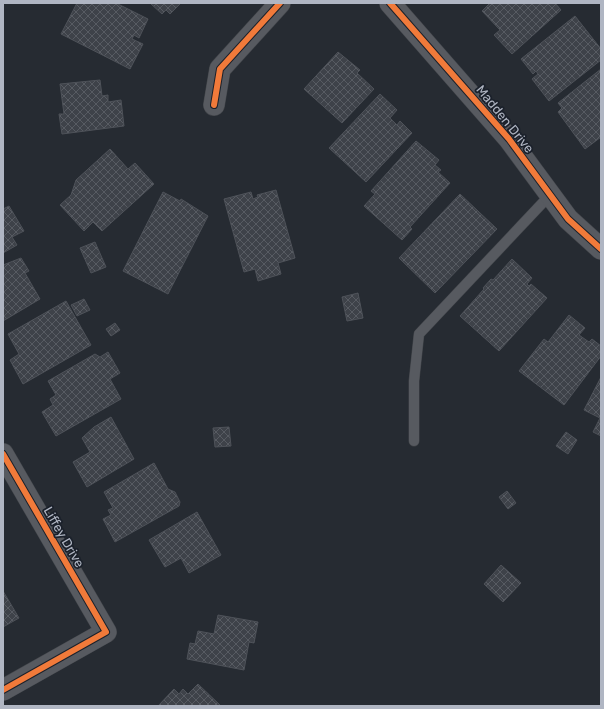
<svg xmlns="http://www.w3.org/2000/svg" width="604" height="709" font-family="Rubik,sans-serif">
<defs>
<pattern id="building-cross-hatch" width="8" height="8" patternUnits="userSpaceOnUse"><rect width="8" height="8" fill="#3e4249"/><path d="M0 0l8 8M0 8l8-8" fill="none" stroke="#575b62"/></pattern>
</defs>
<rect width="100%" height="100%" fill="#262b32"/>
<g fill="url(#building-cross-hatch)" stroke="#4e5259">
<polygon points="77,3 116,3 148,19 139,38 134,35 132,39 143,44 130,69 61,34"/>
<polygon points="150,3 181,3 170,14 166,10 162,14"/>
<polygon points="490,3 555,3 561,10 512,54 494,35 500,30 482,11"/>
<polygon points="575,16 601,49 601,60 549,101 532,79 538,74 536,71 533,74 521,59"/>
<polygon points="338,52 360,70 357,73 374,89 342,123 304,89"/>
<polygon points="601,69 601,137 585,149 558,112 562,108 558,103"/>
<polygon points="100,80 102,96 108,95 108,102 121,100 124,126 62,134 59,114 64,114 60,84"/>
<polygon points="380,94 397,110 390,118 397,125 400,121 412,133 366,182 329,148"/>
<polygon points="416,141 439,160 435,165 441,170 438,172 450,183 410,227 412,229 402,240 364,206 375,194 371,191"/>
<polygon points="110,149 128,169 135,163 154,184 102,231 93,222 84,231 60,205 71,195 76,180"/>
<polygon points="276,190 295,258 278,263 281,274 258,281 255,269 244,272 224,199 251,192 253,199 258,197 257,195"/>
<polygon points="163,192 180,201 181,199 208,216 168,294 123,271"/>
<polygon points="460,194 497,229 435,293 399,258"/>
<polygon points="9,206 24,231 12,237 17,245 3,253 3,209"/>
<polygon points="95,242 106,267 91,273 80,248"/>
<polygon points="21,258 29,271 25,273 40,299 3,321 3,265"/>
<polygon points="512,259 532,278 527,284 529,286 531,284 547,298 499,351 460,316 484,289 483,288 491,279 493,280"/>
<polygon points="358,293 363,318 347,321 342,297"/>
<polygon points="84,299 90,310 77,316 71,305"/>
<polygon points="66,301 91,345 23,384 10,360 19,354 8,334"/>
<polygon points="569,315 585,328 579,335 589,342 592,339 601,346 601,356 564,405 519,371 544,339 548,342"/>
<polygon points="115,323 120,330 111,336 106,329"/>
<polygon points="108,352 120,373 110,379 121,399 56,436 42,412 53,405 50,399 56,395 48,381 95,354 100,357"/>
<polygon points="601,377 601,436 593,432 600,418 584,410"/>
<polygon points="111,417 134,459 87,487 73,462 90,452 82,438 94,427"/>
<polygon points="229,427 231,446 215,447 213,428"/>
<polygon points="566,432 577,440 568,454 556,446"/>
<polygon points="154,463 168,489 175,492 180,502 179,506 115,542 103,519 111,515 108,510 113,508 104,492"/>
<polygon points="507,491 516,503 508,509 499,497"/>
<polygon points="197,512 221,555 189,573 181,558 165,567 149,540"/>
<polygon points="501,565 521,583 503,602 484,584"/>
<polygon points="3,591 19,618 3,627"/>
<polygon points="218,615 258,622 254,643 249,642 244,670 187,659 190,643 195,644 198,631 214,634"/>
<polygon points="198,684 221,706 158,706 174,689 179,694 183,689 188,694"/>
</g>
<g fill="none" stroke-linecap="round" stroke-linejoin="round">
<g stroke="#42454a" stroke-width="11">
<polyline id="lane" points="414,441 414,381 419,334 550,195"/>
</g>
<g stroke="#42454a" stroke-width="22">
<g id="street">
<polyline points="390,3 509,139 568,219 601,249"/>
<polyline points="214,105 220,69 280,3"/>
<polyline points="3,454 106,632 3,690"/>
</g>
</g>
<use href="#lane" stroke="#575a60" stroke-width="10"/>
<use href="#street" stroke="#575a60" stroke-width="21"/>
<g stroke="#1b212b" stroke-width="8">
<g id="cycleway">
<polyline points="390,3 509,139 568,219 601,249"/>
<polyline points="214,105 220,69 280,3"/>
<polyline points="3,454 106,632 3,690"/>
</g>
</g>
<use href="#cycleway" stroke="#f17a3a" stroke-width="6"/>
</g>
<g text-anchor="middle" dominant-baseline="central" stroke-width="3.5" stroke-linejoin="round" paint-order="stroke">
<g font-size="13" fill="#b0b6c3" stroke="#1b212b">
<text transform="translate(505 119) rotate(51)">Madden Drive</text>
<text transform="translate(64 537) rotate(60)">Liffey Drive</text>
</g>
</g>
<rect width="604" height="709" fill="none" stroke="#b0b6c3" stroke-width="8"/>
</svg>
